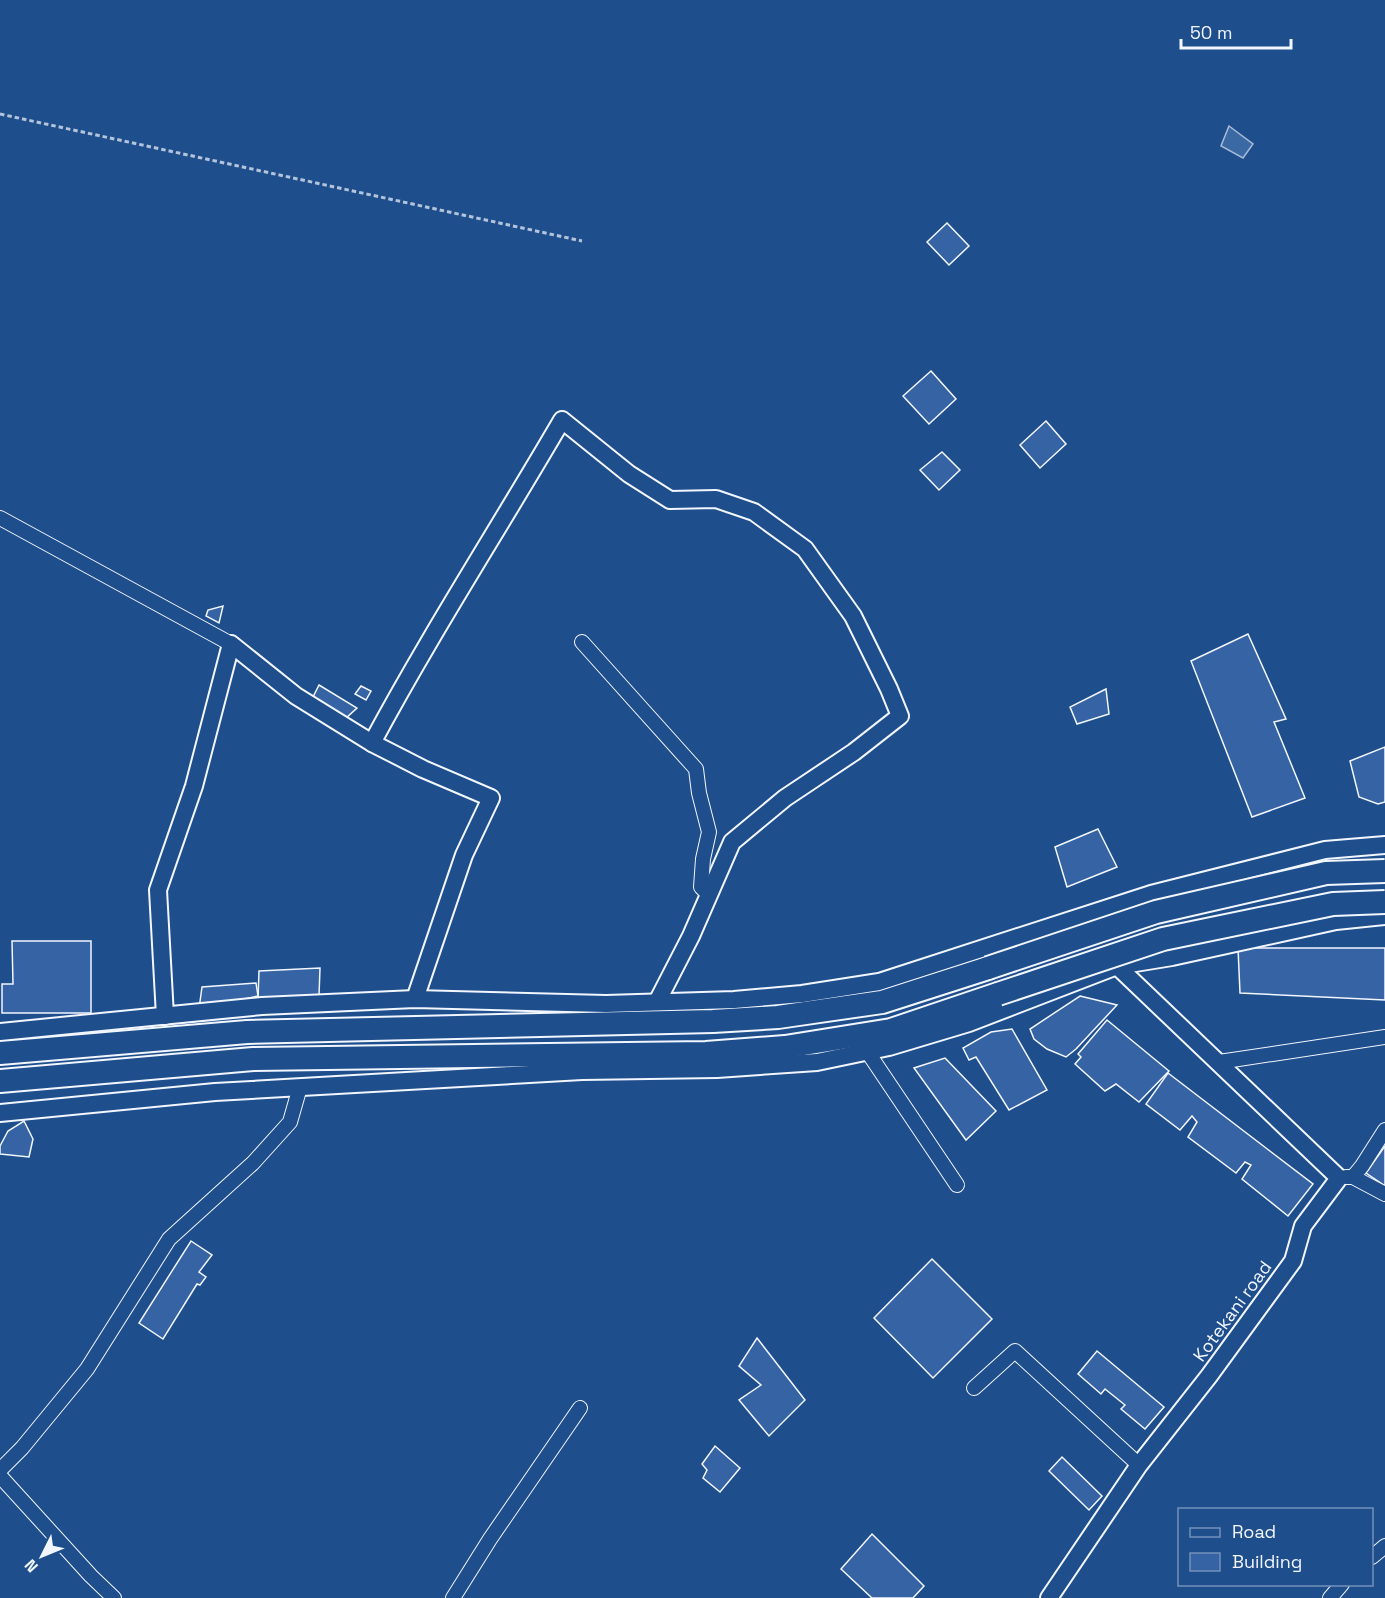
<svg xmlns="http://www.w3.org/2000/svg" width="1385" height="1598" font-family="'Space Grotesk',sans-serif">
<rect width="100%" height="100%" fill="#1f4e8c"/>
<polygon fill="#3b69a3" stroke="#a8bbd7" stroke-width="1.5" points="1229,126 1253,144 1243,158 1221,146"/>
<g fill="#3563a3" stroke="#f2f6ff" stroke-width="1.5">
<polygon points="947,223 969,246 949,265 927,242"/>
<polygon points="931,371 956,399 929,424 903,396"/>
<polygon points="1046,421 1066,444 1040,468 1020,445"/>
<polygon points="942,452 960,470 939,490 920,470"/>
<polygon points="223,606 219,623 206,616 208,610"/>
<polygon points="1248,634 1286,719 1274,722 1305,798 1252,817 1191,661"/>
<polygon points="319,685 357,708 346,718 313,697"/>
<polygon points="361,686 371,691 366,700 355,694"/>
<polygon points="1106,689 1109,714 1077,724 1070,707"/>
<polygon points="1385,747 1385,802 1378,804 1359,797 1350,761"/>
<polygon points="1098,829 1117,867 1067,887 1055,847"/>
<polygon points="12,941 91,941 91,1013 2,1013 2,984 13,984"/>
<polygon points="1238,948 1385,948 1385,1000 1240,993"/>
<polygon points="320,968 319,996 258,999 259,971"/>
<polygon points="256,983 258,996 199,1009 202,987"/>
<polygon points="1080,996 1117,1005 1076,1049 1066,1057 1047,1049 1034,1039 1030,1029"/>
<polygon points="1107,1020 1169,1071 1139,1102 1116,1084 1105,1091 1075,1064 1081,1057 1078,1054"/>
<polygon points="1012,1029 1047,1090 1009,1110 976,1057 969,1060 963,1048 991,1032"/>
<polygon points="945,1058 996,1111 966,1140 914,1068"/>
<polygon points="1168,1073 1313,1184 1288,1216 1242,1179 1251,1165 1245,1162 1236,1173 1188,1137 1197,1122 1192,1116 1180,1130 1146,1104"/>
<polygon points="24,1121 33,1139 29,1157 0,1154 0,1146 8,1131"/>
<polygon points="1385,1146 1385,1186 1366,1173"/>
<polygon points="191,1241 212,1255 199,1272 206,1277 200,1285 197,1284 163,1339 139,1323"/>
<polygon points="932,1259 992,1319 933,1378 874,1318"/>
<polygon points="757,1338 805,1400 769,1436 739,1400 761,1385 739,1366"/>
<polygon points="1097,1351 1164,1407 1145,1429 1121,1409 1125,1405 1105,1389 1101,1394 1078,1374"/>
<polygon points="715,1446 740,1468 720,1492 703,1478 707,1470 702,1464"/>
<polygon points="1062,1457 1102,1496 1089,1510 1049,1471"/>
<polygon points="872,1534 924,1586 913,1598 872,1598 841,1569"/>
</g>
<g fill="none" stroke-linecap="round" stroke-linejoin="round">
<g stroke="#f2f6ff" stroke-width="16">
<g id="minor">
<polyline points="0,518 231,644"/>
<polyline points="582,642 696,769 699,793 709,832 703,859 701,887 708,894"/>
<polyline points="867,1051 957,1185"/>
<polyline points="1219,1062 1385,1037"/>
<polyline points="1346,1177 1353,1177 1385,1194"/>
<polyline points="1353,1177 1362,1166 1385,1130"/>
<polyline points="974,1388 1015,1351 1139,1465"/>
<polyline points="0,1470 22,1448 87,1369 169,1239 253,1163 290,1122 300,1087"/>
<polyline points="0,1476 91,1576 114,1598"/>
<polyline points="1372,1557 1385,1546"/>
<polyline points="453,1598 490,1539 580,1408"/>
<polyline points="1330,1598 1342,1584"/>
</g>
</g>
<g stroke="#f2f6ff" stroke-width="20">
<g id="tertiary">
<path d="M415,999L464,855L491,798L423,769L372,743C431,633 499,528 562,420L629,474L670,500L716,499L754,512L805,549L853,616L889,689L900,716L854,752L785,798L732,842L691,936L657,1002"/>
<polyline points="165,1016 158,890 194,786 231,644 296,696 372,743"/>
<polyline points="0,1032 262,1006 415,999 606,1004 734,1000 802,994 879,982 1151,894 1325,850 1385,845"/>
<polyline points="0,1113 215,1092 582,1071 717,1069 817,1062 889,1047 969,1023 1117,966 1172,957 1336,921 1385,916"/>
<polyline points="1049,1598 1139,1465 1209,1376 1293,1261 1303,1226 1339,1178 1117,966"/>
</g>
</g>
<g stroke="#f2f6ff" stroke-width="26">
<g id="trunk">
<polyline points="0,1053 247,1032 713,1021 778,1017 882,1002 988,968"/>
<polyline points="0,1081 253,1059 706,1053 785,1047 891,1030 998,994"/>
</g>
</g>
<polyline stroke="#b3c4dc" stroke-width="3" stroke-dasharray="4.5 3" stroke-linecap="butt" points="0,114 582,241"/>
<use href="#minor" stroke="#1f4e8c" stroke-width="14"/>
<use href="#tertiary" stroke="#1f4e8c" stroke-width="16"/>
<use href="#trunk" stroke="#1f4e8c" stroke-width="22"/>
<g stroke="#f2f6ff" stroke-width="26" stroke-linecap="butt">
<g id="trunk-bridge">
<polyline points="988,968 1156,912 1326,873 1385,871"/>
<polyline points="998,994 1163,939 1333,904 1385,902"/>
</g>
</g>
<use href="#trunk-bridge" stroke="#1f4e8c" stroke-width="22"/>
</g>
<g text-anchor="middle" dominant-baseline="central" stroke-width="4.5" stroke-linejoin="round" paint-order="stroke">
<g font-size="18" fill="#f2f6ff" stroke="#1f4e8c">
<text transform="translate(1232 1311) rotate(-54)">Kotekani road</text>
</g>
</g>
<rect x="1178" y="1508" width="195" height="78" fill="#1f4e8c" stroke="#7391ba" stroke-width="1.5"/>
<rect x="1190" y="1528" width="30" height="9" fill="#1f4e8c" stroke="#7391ba" stroke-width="1.5"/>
<text x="1232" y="1538" font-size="18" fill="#f2f6ff">Road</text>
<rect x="1190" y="1553" width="30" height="18" fill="#3563a3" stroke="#7391ba" stroke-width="1.5"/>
<text x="1232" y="1568" font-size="18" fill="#f2f6ff">Building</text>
<g transform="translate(42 1556) rotate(227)" stroke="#1f4e8c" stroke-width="4.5" paint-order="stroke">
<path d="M0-4.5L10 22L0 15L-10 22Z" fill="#f2f6ff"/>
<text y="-9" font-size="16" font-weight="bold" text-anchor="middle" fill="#f2f6ff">N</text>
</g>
<path d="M1181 39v9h110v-9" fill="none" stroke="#f2f6ff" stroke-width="3"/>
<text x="1190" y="39" font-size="18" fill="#f2f6ff" stroke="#1f4e8c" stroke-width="4.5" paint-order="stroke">50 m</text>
</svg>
